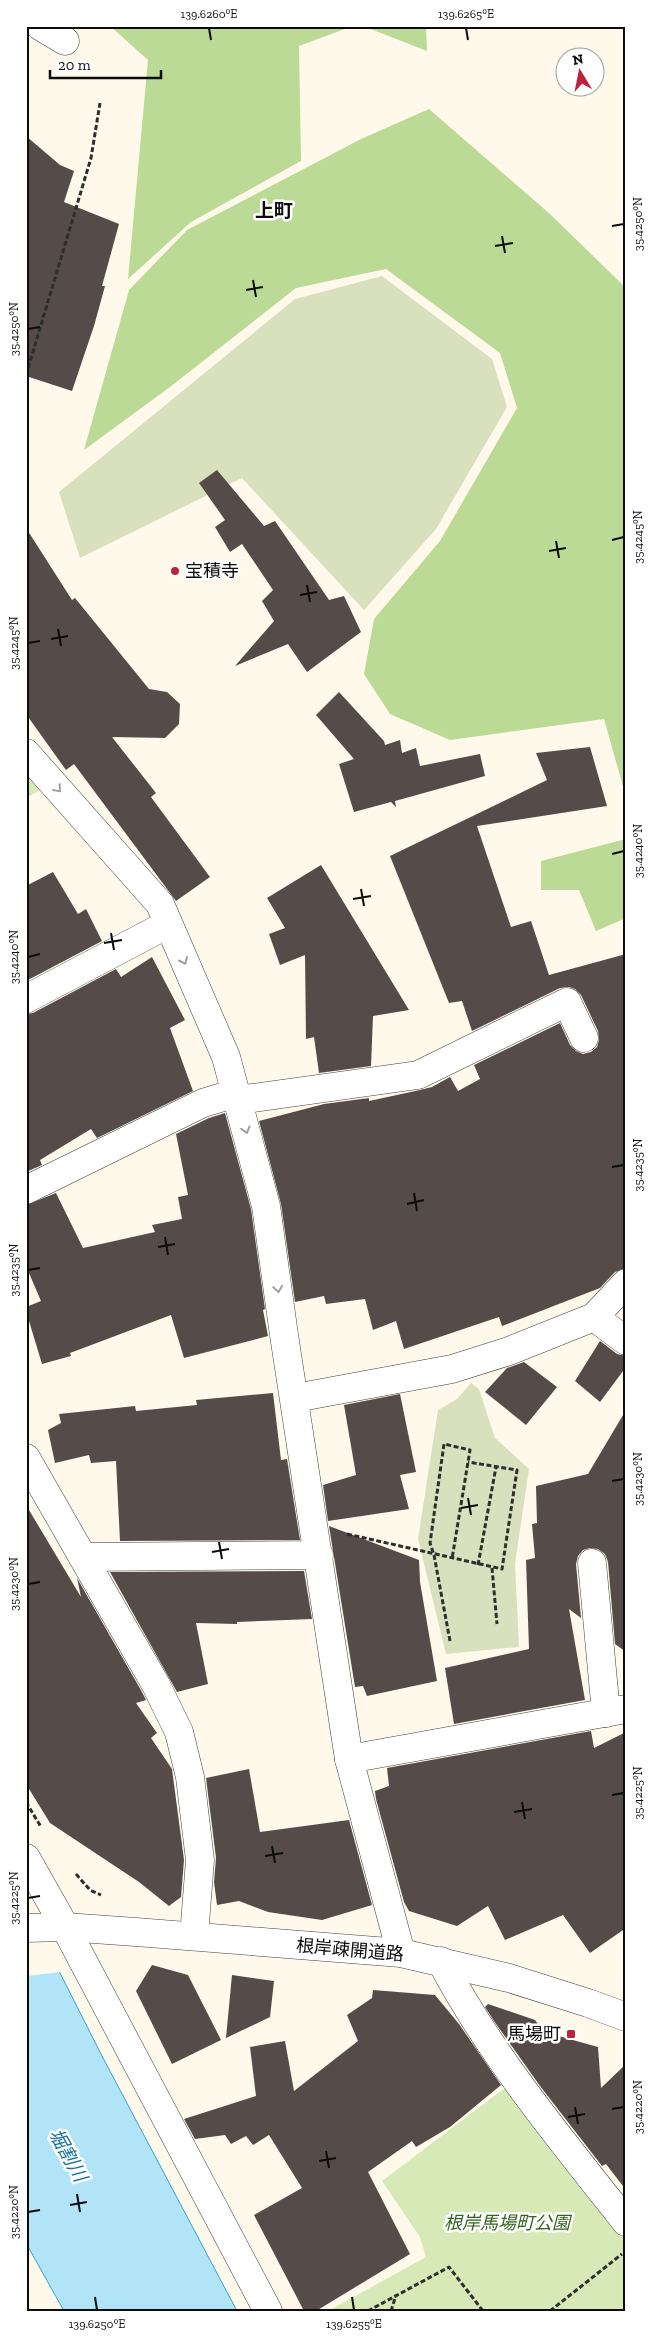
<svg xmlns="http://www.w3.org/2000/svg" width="652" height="2337" font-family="'Zilla Slab','Noto Sans JP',serif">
<rect width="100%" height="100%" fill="#fff9eb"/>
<g fill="#d6e9b6">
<polygon points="26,771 44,788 26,798"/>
<polygon points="510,2084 626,2235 626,2311 328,2311 426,2257 420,2237 382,2181"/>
</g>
<g fill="#bbda95">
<polygon points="110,26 353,26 299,46 301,161 191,222 128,279 148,60"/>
<polygon points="363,26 426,26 427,51"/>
<polygon points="429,109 550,214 626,288 626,797 604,719 450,740 390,714 364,674 374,619 440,541 517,408 500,353 386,269 296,288 170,387 84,450 129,290 187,230 361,139"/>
<polygon points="626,839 626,918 596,931 579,890 541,890 541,861"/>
</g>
<g fill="#d9e0bd">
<polygon points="382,276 492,359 507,407 436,529 364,610 242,478 80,558 59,492 295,299"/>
<polygon points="471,1383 479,1389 495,1438 529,1469 515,1564 519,1647 446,1654 418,1539 438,1410 457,1399"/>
</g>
<polygon fill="#b0e4f6" stroke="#37a2cd" points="26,1906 102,2056 237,2311 64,2311 26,2243"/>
<polygon fill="#fff9eb" points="26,1903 39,1927 61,1972 26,1976"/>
<g fill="#554c49">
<polygon points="26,136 60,165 74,171 64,202 119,224 102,286 105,286 94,326 72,391 26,376"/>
<polygon points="217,470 264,526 275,521 329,600 344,596 361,632 307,672 288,644 235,666 274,621 262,601 273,590 242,544 230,552 215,527 225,520 199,483"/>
<polygon points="26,528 72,600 75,598 149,689 167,692 180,704 179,724 165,738 112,737 156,793 151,797 210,877 176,901 74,764 66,770 26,714"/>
<polygon points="339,692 384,741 385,745 400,740 402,753 416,748 420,766 480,754 485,776 395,801 396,807 391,802 354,812 339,764 354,759 316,715"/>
<polygon points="590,747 607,806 477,826 511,927 531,921 549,975 626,954 626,1268 615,1272 600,1288 502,1326 499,1317 404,1349 396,1321 373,1330 365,1299 326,1304 324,1296 295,1302 281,1204 259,1121 324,1104 369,1098 369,1101 420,1090 432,1087 450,1077 458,1091 480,1079 474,1065 560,1023 570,1045 576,1051 583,1054 591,1052 597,1047 599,1040 598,1031 581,995 575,989 569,987 560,988 472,1031 462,1001 449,1003 390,856 547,780 536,753"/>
<polygon points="321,865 409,1010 373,1016 371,1066 319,1073 314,1037 306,1039 305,955 280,965 269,934 285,928 267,898"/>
<polygon points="53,872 78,914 86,909 102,941 26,981 26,886"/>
<polygon points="152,957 185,1020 170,1028 193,1091 97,1138 91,1129 40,1160 42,1165 26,1172 26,1014 33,1013 116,969 121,977"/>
<polygon points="225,1113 251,1209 265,1309 263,1310 268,1336 184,1358 171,1315 70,1353 71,1356 42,1364 26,1311 26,1307 41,1301 26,1266 26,1205 56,1193 83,1248 155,1232 152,1225 182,1219 178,1197 188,1195 176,1134 209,1118"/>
<polygon points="600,1341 617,1354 626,1356 626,1367 600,1402 575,1381"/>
<polygon points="524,1362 557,1387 526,1425 485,1392 507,1368"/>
<polygon points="273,1393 281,1460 287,1459 300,1540 120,1541 116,1461 91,1463 89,1455 55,1463 48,1430 61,1423 59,1414 135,1406 136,1411 197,1405 196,1400"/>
<polygon points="400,1394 416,1472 400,1475 409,1509 328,1521 323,1485 356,1475 344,1405"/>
<polygon points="626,1410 626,1652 615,1644 608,1562 605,1554 598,1549 590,1548 583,1550 578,1556 576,1564 581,1618 569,1609 585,1700 454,1724 445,1668 529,1649 526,1560 535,1558 532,1524 537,1523 536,1486 588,1474"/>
<polygon points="26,1505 81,1597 77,1578 142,1692 146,1700 136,1703 157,1733 151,1738 172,1769 184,1860 181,1897 169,1906 139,1882 50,1823 26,1784"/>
<polygon points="329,1526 419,1560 420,1582 437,1681 367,1696 363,1686 355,1687"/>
<polygon points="304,1571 312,1619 237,1622 237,1624 196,1623 208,1684 177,1692 110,1572"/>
<polygon points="591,1731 594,1748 626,1732 626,1928 590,1953 563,1915 505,1940 488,1906 457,1926 409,1911 404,1902 376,1799 375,1791 389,1786 387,1768"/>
<polygon points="249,1769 260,1832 349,1820 372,1905 322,1920 268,1912 239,1901 217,1905 214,1882 216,1858 206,1778"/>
<polygon points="152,1965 188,1975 221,2040 172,2064 136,1991"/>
<polygon points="232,1975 274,1981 270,2017 226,2038"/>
<polygon points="373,1990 435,1995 459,2024 501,2085 450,2127 416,2147 412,2141 368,2172 410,2254 316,2311 304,2311 254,2215 302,2188 269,2135 253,2145 246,2136 231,2144 225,2135 195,2139 184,2119 256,2096 250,2047 285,2041 294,2091 358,2041 347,2015 372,1998"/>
<polygon points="488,2004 535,2020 544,2032 598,2047 601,2088 626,2064 626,2190 606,2164 602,2166 540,2086 494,2021 485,2007"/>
</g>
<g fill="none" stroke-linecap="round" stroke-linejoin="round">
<g stroke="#3f3f3f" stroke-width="29">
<g id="minor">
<polyline points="40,26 65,41"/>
<polyline points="26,753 160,904 226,1057 266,1206 284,1335 349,1759 401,1953"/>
<polyline points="26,999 168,924"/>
<polyline points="238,1100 418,1075 567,1002 584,1038"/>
<polyline points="26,1190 203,1103 236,1093"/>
<polyline points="594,1317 626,1341"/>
<polyline points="295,1398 452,1369 509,1351 594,1317 626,1283"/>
<polyline points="26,1458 156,1685 179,1732 190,1777 200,1860 194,1936"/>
<polyline points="83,1557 319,1555"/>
<polyline points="592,1563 606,1713"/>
<polyline points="349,1759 626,1709"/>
<polyline points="26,1858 65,1927 268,2311"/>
<polyline points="26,1928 65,1927 136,1932 401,1953 509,1978 588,2003 626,2017"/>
<path d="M441,1961C489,2053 562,2141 626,2222"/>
</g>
</g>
<g stroke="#2e2e2e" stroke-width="3" stroke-dasharray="5 2.5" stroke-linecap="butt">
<polyline points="26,375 91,158 100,103"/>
<polyline points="347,1534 502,1569 517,1470 468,1462"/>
<polyline points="478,1565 496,1467"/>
<polyline points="492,1568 497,1624"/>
<polyline points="450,1641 434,1555 430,1543 444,1444 470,1450 452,1559"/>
<polyline points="26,1802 41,1827"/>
<polyline points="76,1874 90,1890 101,1895"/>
<polyline points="368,2311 449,2267 483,2311"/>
<polyline points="391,2311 396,2295"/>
<polyline points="550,2311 622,2254"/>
</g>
<use href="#minor" stroke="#fff" stroke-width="28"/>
</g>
<defs><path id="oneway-chevron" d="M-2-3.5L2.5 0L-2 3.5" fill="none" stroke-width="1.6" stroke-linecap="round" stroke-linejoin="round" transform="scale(1.25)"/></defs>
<g stroke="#9e9e9e">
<use href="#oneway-chevron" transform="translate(58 789) rotate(49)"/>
<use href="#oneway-chevron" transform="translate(184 961) rotate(66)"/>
<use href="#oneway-chevron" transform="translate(246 1130) rotate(75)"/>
<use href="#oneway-chevron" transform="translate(278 1289) rotate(82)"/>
</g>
<path fill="none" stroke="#0c0c0c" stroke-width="2" d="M209,28L211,40M466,28L468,40M612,226L624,224M502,236L505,253M495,246L513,243M253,280L256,297M246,290L263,287M28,329L40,327M612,540L624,537M556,541L559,558M549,551L566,548M307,585L310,602M300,595L317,592M58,629L61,646M51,639L68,636M28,643L40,641M612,854L624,851M361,889L364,906M353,899L371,896M111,933L114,950M104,943L122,940M28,957L40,954M612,1167L624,1165M414,1193L417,1211M407,1204L424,1200M165,1237L168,1255M158,1247L175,1244M28,1270L40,1268M612,1481L624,1479M468,1498L471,1515M461,1508L478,1505M219,1542L222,1559M212,1552L229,1549M28,1584L40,1582M612,1795L624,1793M522,1802L525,1819M514,1812L532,1809M272,1846L275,1863M265,1856L283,1853M28,1898L40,1896M575,2107L578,2124M612,2109L624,2107M568,2117L585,2114M326,2151L329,2168M319,2161L336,2158M77,2194L80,2212M70,2205L87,2202M28,2212L40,2210M95,2297L97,2310M352,2297L354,2310"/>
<g fill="#bc243d" stroke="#fff" stroke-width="2">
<circle cx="175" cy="571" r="5"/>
<rect x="566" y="2029" width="10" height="10" rx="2.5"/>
</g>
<g text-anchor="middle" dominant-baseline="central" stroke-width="5" stroke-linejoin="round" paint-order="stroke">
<g font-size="18" fill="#0c0c0c" stroke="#fff" text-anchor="start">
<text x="185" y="571">宝積寺</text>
<text x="561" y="2034" text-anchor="end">馬場町</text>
</g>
<g font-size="18" fill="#0c0c0c" stroke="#fff">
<text transform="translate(350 1950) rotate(5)">根岸疎開道路</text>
</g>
<g font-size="18" font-style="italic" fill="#33641d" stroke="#fff">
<text x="507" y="2223">根岸馬場町公園</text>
</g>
<g font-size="19" font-weight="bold" fill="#0c0c0c" stroke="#fff">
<text x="274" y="210">上町</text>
</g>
<g font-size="19" font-style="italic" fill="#16729e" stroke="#fff">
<text transform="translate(68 2155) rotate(61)">堀割川</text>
</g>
</g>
<rect width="652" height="2337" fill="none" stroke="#ffffff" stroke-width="55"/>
<g transform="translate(580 72) rotate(350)"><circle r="24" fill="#ffffff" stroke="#9e9e9e"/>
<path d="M0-4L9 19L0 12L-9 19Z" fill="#bc243d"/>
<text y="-8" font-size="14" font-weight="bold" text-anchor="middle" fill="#0c0c0c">N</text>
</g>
<path d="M50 70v8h111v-8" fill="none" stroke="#0c0c0c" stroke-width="2.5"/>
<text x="58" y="70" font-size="15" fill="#0c0c0c" stroke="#ffffff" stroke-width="4" paint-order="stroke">20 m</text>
<rect x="28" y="28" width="596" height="2282" fill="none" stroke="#0c0c0c" stroke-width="2"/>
<g font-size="12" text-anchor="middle" fill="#0c0c0c">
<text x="209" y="18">139.6260°E</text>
<text x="466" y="18">139.6265°E</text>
<text transform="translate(638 224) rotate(-90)" y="4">35.4250°N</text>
<text transform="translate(14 329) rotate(-90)" y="4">35.4250°N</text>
<text transform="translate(638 537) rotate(-90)" y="4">35.4245°N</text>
<text transform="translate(14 643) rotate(-90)" y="4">35.4245°N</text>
<text transform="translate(638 851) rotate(-90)" y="4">35.4240°N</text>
<text transform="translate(14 957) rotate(-90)" y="4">35.4240°N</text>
<text transform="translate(638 1165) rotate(-90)" y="4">35.4235°N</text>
<text transform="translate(14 1270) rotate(-90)" y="4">35.4235°N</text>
<text transform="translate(638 1479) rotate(-90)" y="4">35.4230°N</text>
<text transform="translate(14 1584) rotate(-90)" y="4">35.4230°N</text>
<text transform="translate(638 1793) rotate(-90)" y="4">35.4225°N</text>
<text transform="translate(14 1898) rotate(-90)" y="4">35.4225°N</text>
<text transform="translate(638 2107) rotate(-90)" y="4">35.4220°N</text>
<text transform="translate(14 2212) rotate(-90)" y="4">35.4220°N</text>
<text x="97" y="2328">139.6250°E</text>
<text x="354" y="2328">139.6255°E</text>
</g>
</svg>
